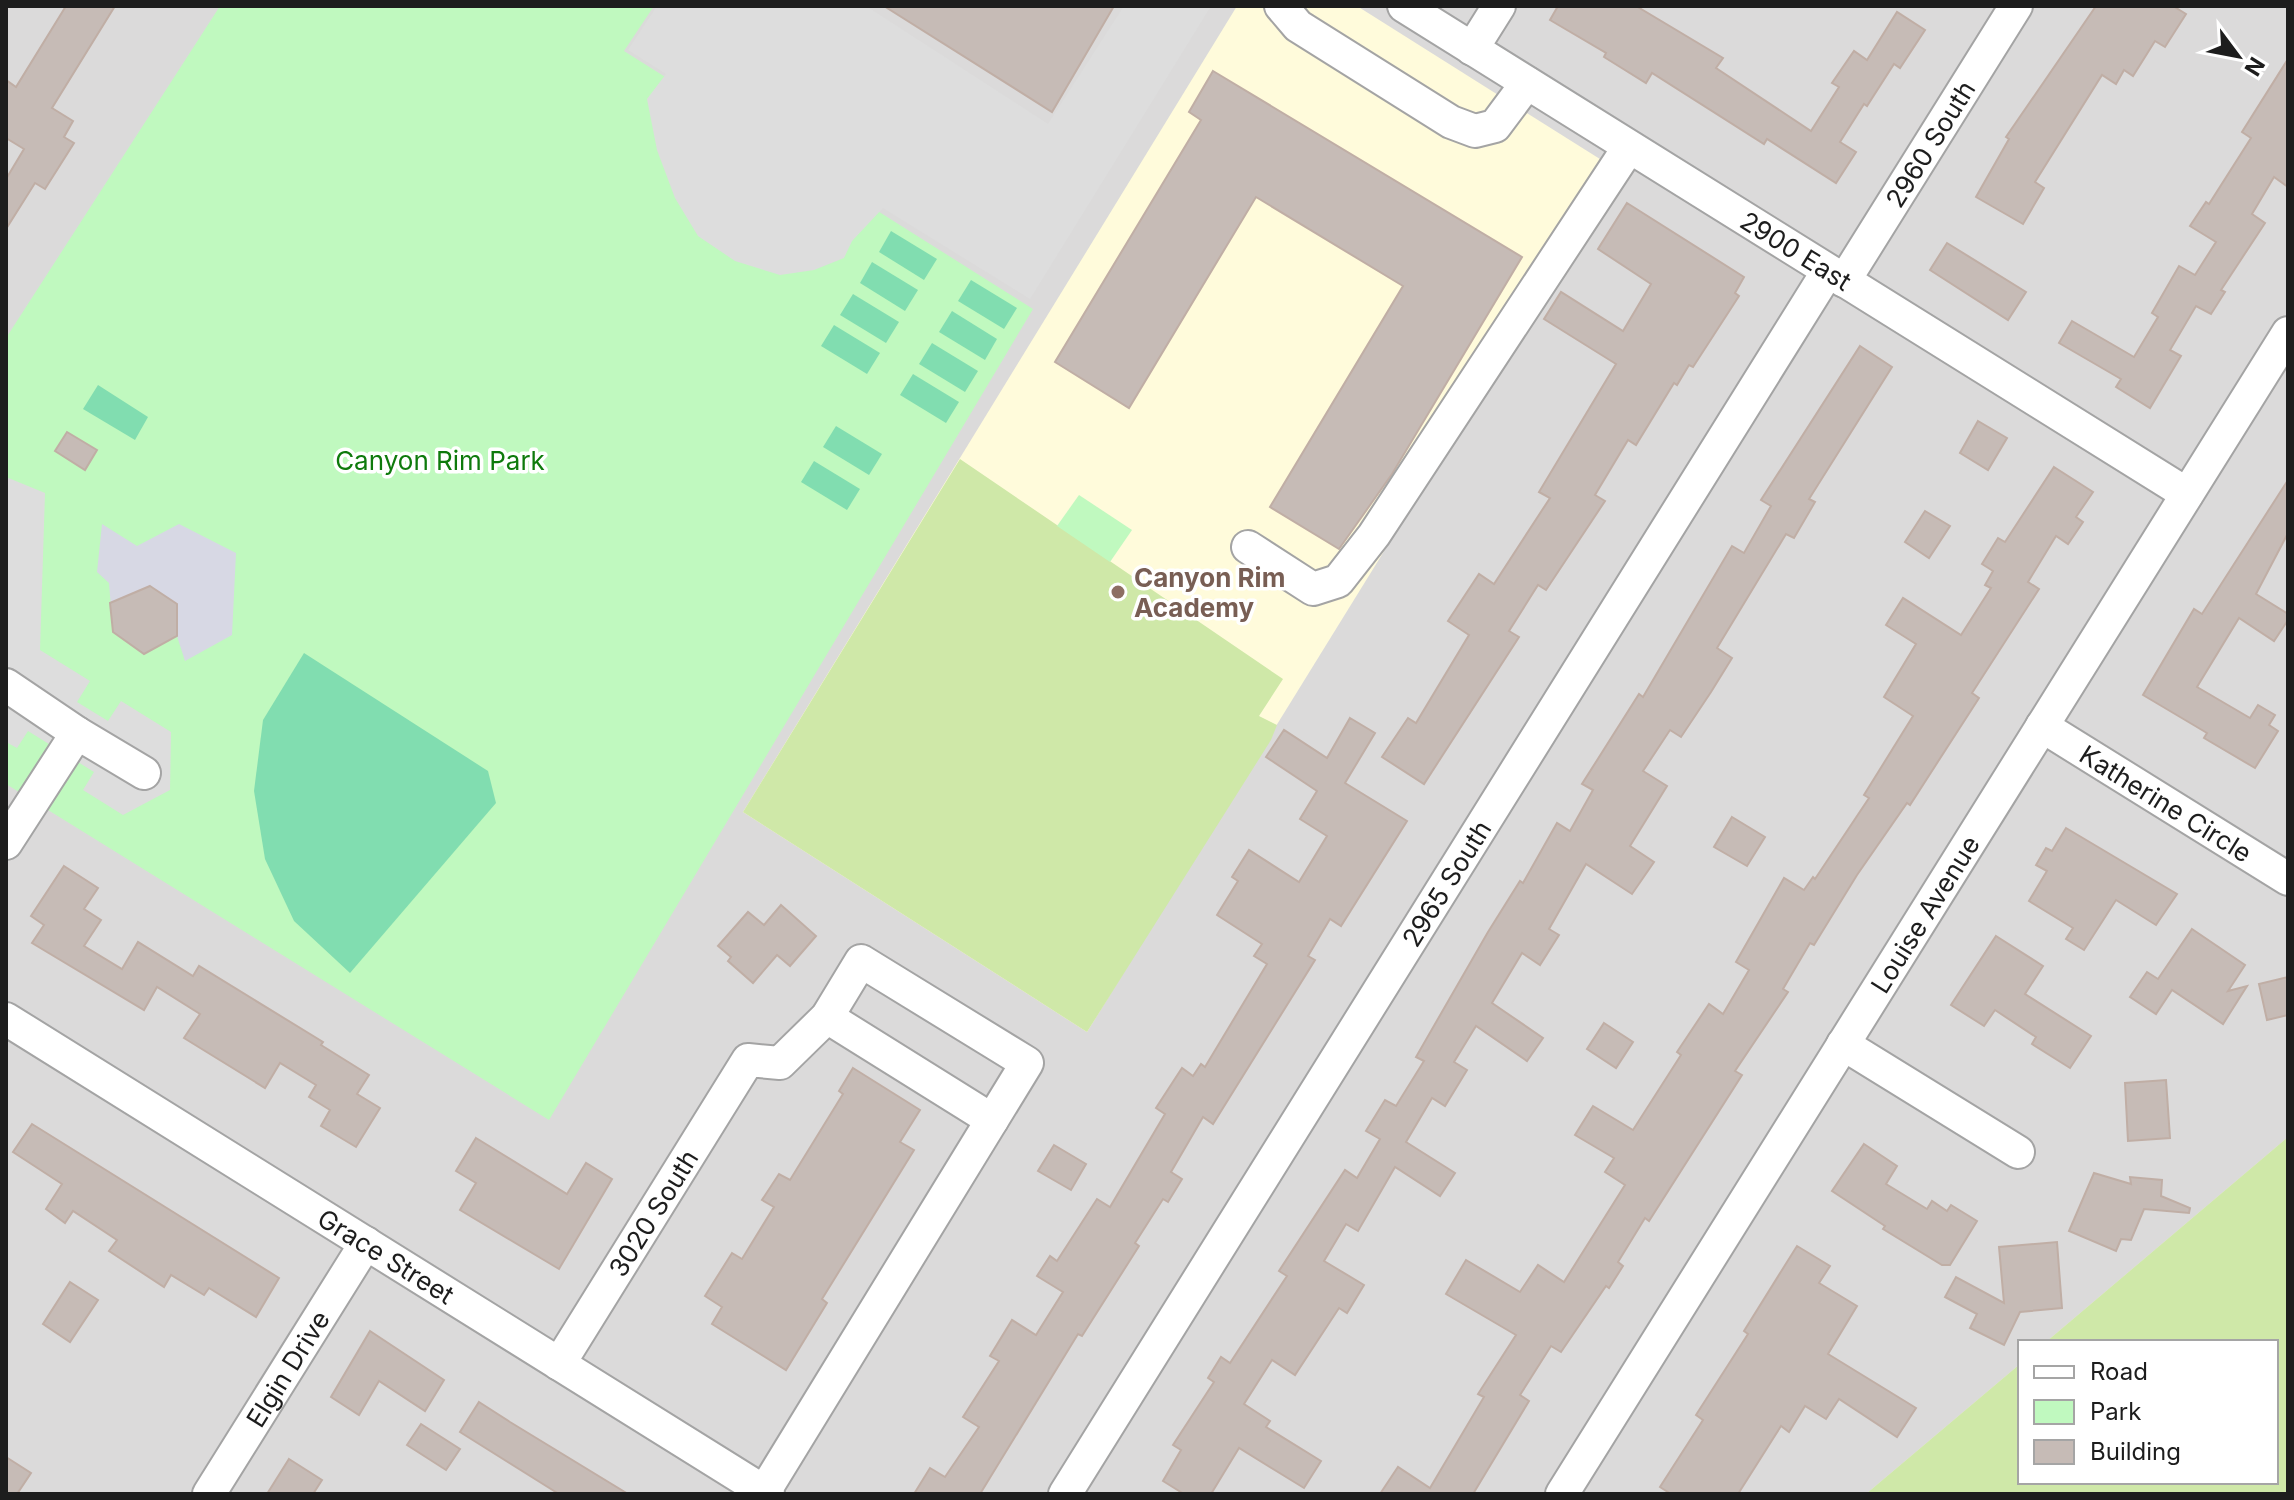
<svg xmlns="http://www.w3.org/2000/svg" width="2294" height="1500" font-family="Inter,sans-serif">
<rect width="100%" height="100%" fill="#eee9e3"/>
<polygon fill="#dbdada" points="6,6 2288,6 2288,1137 2046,1342 2020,1342 2020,1364 1866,1494 6,1494"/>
<polygon fill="#fffbdb" points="1237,6 1357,6 1619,171 1087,1032 743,812"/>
<g fill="#cfe8a8">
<polygon points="960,459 1283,679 1259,716 1277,725 1271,740 1087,1032 743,812"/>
<polygon points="2288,1137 2288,1494 1866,1494 2020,1364 2020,1482 2276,1482 2276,1342 2046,1342"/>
</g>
<g fill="#c0f9bf">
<polygon points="220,6 654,6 624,51 1033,309 549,1120 6,784 6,338"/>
<polygon points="1079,495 1132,530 1110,562 1057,526"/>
</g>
<g fill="#81ddb0">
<polygon points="891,231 937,259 924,280 879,252"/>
<polygon points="872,262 918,290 905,311 860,283"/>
<polygon points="971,280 1017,308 1004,329 958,301"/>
<polygon points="853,294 899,322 886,343 840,315"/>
<polygon points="952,311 997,339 985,360 939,332"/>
<polygon points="834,325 880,353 867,374 821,346"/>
<polygon points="932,343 978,371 965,392 919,364"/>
<polygon points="913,374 959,402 946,423 900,395"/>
<polygon points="98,385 148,417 135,440 83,409"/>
<polygon points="836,426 882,454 869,475 823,447"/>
<polygon points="814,461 860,489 847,510 801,482"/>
<polygon points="304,653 488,771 496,803 350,973 294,921 265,859 254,791 263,720"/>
</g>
<g fill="#ddd">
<polygon points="657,6 866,6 1048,124 1124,6 1211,6 1030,299 883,208 852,241 844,258 814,270 780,275 735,261 698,236 675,198 657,150 647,99 666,74 628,50"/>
<polygon points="6,477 45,493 40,650 90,681 77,702 108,721 121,701 171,732 170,790 123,815 83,790 94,772 28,731 17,748 6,742"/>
</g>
<polygon fill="#d7d8e4" points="102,524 137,546 179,524 236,553 232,635 185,661 177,636 113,632 109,583 97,572"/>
<g fill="#c6bbb6" stroke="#c0aea5" stroke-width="2">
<polygon points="66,6 115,6 52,108 73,121 64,137 74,143 45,189 35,183 6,229 6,179 24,149 6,138 6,80 16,87"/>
<polygon points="884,6 1114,6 1052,112"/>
<polygon points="1558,6 1636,6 1723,58 1716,68 1811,131 1839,87 1832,83 1854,51 1867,60 1897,12 1925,30 1900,68 1894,64 1867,106 1864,104 1840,142 1856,152 1836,183 1767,139 1764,144 1652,73 1646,83 1604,57 1606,53 1550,20"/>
<polygon points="2096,6 2173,6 2186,14 2165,47 2155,41 2133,76 2124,70 2116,84 2102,75 2035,182 2044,188 2023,224 1976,197 2009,139 2006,137"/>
<polygon points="2288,59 2288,187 2274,177 2252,214 2265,223 2221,290 2225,292 2211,314 2196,306 2170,350 2181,356 2150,408 2116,387 2121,379 2059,343 2072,321 2134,357 2158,317 2152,313 2179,266 2195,275 2216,242 2190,226 2206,202 2209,204 2251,138 2242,132"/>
<polygon points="1213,71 1522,257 1392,474 1339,549 1270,507 1403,286 1256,197 1129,408 1055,362 1201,120 1189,112"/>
<polygon points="1627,203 1744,277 1735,293 1739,296 1693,367 1689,365 1677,385 1674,383 1636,445 1628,440 1595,495 1605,501 1546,590 1538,585 1509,631 1519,637 1424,784 1382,757 1408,718 1416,723 1469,635 1448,621 1479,574 1494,584 1550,498 1539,492 1616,364 1544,319 1561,292 1623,331 1651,284 1598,249"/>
<polygon points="1947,243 2026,292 2008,320 1930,270"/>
<polygon points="1860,346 1892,367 1809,499 1815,502 1794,538 1786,534 1717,648 1732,658 1711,692 1681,737 1670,730 1643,771 1667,786 1630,846 1654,862 1632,894 1586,864 1549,929 1559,935 1540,965 1522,953 1492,1003 1543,1038 1527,1061 1476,1026 1454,1062 1467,1070 1445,1106 1432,1098 1406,1142 1455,1173 1440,1196 1395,1167 1358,1231 1346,1224 1324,1261 1364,1285 1347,1313 1339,1308 1295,1375 1272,1360 1244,1404 1270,1421 1266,1427 1321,1461 1304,1488 1239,1448 1211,1494 1184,1494 1163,1481 1181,1450 1173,1445 1214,1382 1208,1378 1221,1357 1230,1363 1287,1276 1279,1271 1345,1170 1357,1178 1380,1139 1366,1131 1385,1100 1396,1106 1424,1061 1416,1057 1488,932 1520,881 1523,883 1557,823 1570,831 1593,790 1582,784 1639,694 1643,697 1732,546 1744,553 1771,506 1761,500"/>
<polygon points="1978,421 2007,438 1988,470 1960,453"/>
<polygon points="67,432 97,450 85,470 55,451"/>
<polygon points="2054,467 2093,492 2076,517 2083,522 2068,544 2056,536 2028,582 2039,589 1972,693 1979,698 1910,805 1907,803 1857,875 1814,945 1810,943 1783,989 1788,992 1735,1071 1742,1075 1649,1221 1645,1218 1618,1262 1623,1266 1609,1288 1606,1286 1561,1352 1551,1346 1520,1395 1529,1401 1473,1494 1380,1494 1398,1467 1430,1488 1484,1397 1478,1394 1516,1335 1446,1294 1466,1260 1520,1292 1538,1265 1564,1282 1625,1185 1605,1172 1614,1158 1575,1135 1593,1106 1633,1130 1681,1055 1677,1052 1709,1004 1723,1014 1749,970 1736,962 1784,878 1804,890 1813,877 1815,879 1869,798 1864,795 1913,716 1884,697 1916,644 1886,625 1903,598 1961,635 1991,588 1985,585 1993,571 1982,564 1998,538 2005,542"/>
<polygon points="2288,480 2288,533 2256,594 2288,614 2288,620 2274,641 2239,618 2197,687 2250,718 2258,705 2275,715 2269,725 2278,731 2255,768 2204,738 2207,733 2143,695 2194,609 2202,614"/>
<polygon points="1925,511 1950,526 1929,558 1905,542"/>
<polygon points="150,586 177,604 177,636 144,654 113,632 110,603"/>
<polygon points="1350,718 1375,733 1345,783 1407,821 1341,926 1330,919 1308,956 1315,960 1213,1124 1203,1117 1171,1172 1182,1179 1168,1202 1163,1199 1135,1243 1139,1246 1082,1336 1078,1334 980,1494 914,1494 930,1468 945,1477 979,1427 963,1417 999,1361 990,1356 1012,1320 1036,1335 1063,1292 1037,1276 1050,1256 1057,1261 1097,1199 1110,1207 1165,1114 1156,1108 1182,1068 1193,1076 1201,1064 1205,1067 1267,964 1254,956 1262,944 1217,915 1238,881 1232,877 1249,850 1299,882 1327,836 1300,819 1317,791 1266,757 1284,730 1327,758"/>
<polygon points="1732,817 1765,837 1747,866 1714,847"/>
<polygon points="2066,828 2177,894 2156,925 2116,900 2084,950 2066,939 2073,928 2029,901 2047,871 2036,865 2046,848 2052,851"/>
<polygon points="64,866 98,888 84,909 101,920 84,946 122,969 138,942 193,976 199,966 323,1042 321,1045 369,1075 357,1094 380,1108 356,1147 321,1126 330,1110 309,1097 316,1085 280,1063 265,1088 184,1038 200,1014 157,987 144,1010 32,943 44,925 31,916"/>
<polygon points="781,905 816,936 790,966 777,955 753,983 728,961 731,957 718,946 748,912 764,925"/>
<polygon points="2192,929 2245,965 2228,991 2247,986 2223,1024 2172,990 2156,1014 2130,997 2147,972 2158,979"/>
<polygon points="1996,936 2043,966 2025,994 2091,1036 2070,1068 2032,1044 2036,1037 1995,1010 1984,1026 1951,1005"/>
<polygon points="2288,977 2288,1015 2267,1020 2259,984"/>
<polygon points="1604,1023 1633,1042 1616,1068 1587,1049"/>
<polygon points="853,1068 920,1110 900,1142 914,1150 822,1299 827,1303 786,1370 712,1324 722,1307 705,1296 732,1253 742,1259 774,1207 762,1200 779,1174 790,1180 843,1094 839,1091"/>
<polygon points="2166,1080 2170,1138 2128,1141 2125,1083"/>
<polygon points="32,1124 279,1278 256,1317 209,1288 204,1295 171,1275 164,1287 109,1251 117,1240 73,1211 65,1223 46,1209 62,1184 13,1152"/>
<polygon points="476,1138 567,1194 586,1163 612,1179 559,1269 460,1210 476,1183 456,1171"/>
<polygon points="1864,1144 1897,1166 1886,1184 1927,1209 1932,1201 1947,1211 1951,1205 1977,1221 1950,1265 1942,1265 1883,1229 1885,1226 1832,1191"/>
<polygon points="1054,1145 1086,1164 1071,1190 1038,1171"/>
<polygon points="2094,1173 2131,1184 2130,1177 2162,1180 2161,1196 2190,1208 2189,1213 2144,1209 2131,1240 2121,1239 2116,1251 2069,1231"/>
<polygon points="2057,1242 2062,1308 2020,1312 2004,1345 1970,1328 1977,1314 1945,1297 1956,1277 2004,1303 1999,1247"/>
<polygon points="1797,1246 1830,1266 1819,1283 1857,1306 1828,1354 1916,1408 1897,1437 1839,1399 1826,1419 1805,1406 1789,1432 1781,1426 1738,1494 1671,1494 1660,1487 1703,1420 1696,1415 1748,1334 1744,1331"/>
<polygon points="70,1282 98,1300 70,1342 43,1324"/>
<polygon points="370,1331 444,1380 425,1411 379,1381 359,1415 331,1397"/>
<polygon points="479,1402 510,1422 628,1494 559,1494 460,1432"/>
<polygon points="421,1424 460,1449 446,1470 407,1445"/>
<polygon points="6,1457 31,1473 17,1494 6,1494"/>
<polygon points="289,1459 322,1480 313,1494 267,1494"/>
</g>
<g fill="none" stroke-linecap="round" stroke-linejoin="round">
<g stroke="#a4a4a4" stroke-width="36">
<g id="minor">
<polyline points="1281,6 1298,26 1451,122 1475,131 1495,126 1527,83"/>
<path id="s1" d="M1404,6L2187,494"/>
<polyline points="1472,49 1499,6"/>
<path id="s2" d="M1844,281L2016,6"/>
<polyline points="1248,547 1313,589 1338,581 1374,535 1629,147"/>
<polyline points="6,685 77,733 6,843"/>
<path id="s3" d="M2042,726L2288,879"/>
<polyline points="77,733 144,773"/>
<polyline points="827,1017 992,1120"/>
<path id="s4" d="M6,1019L768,1494"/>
<polyline points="1843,1044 2018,1152"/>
<path id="s5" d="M559,1364L748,1060L780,1063L827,1017L861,961L1027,1063L764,1492"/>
<path id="s6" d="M209,1494L366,1243"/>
<path id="s7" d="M1065,1494L1828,271"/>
<path id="s8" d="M1562,1494L2288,333"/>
</g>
</g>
<use href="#minor" stroke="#fff" stroke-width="32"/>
</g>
<circle fill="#8d6e63" stroke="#fff" stroke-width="3" cx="1118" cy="592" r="8"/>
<g text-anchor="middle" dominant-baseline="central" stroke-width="7" stroke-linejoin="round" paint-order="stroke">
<g font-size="26" fill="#1d1d1d" stroke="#fff">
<text stroke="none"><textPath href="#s2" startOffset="162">2960 South</textPath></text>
<text stroke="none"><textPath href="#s1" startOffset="462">2900 East</textPath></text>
<text stroke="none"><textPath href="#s3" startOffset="146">Katherine Circle</textPath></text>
<text stroke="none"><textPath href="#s7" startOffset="720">2965 South</textPath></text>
<text stroke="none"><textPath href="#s8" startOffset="684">Louise Avenue</textPath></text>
<text stroke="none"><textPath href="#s5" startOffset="178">3020 South</textPath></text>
<text stroke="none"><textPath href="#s4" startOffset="448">Grace Street</textPath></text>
<text stroke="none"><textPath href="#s6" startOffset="148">Elgin Drive</textPath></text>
</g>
<g font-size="26" fill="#0e7a0c" stroke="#fff">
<text x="440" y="460">Canyon Rim Park</text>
</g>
<g font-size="26" font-weight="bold" fill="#785e54" stroke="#fff" text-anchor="start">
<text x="1134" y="577">Canyon Rim<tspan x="1134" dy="30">Academy</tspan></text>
</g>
</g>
<rect width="2294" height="1500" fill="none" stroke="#1d1d1d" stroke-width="16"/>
<rect x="2018" y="1340" width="260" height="144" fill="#ffffff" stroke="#a5a5a5" stroke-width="2"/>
<rect x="2034" y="1366" width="40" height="12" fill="#ffffff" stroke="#a5a5a5" stroke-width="2"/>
<text x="2090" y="1380" font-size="24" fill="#1d1d1d">Road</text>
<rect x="2034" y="1400" width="40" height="24" fill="#c0f9bf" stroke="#a5a5a5" stroke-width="2"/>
<text x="2090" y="1420" font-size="24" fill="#1d1d1d">Park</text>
<rect x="2034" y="1440" width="40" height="24" fill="#c6bbb6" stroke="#a5a5a5" stroke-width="2"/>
<text x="2090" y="1460" font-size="24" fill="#1d1d1d">Building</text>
<g transform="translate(2238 56) rotate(122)" stroke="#ffffff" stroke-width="6" paint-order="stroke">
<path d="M0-6L14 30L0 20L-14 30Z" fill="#1d1d1d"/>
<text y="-12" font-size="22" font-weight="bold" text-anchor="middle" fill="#1d1d1d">N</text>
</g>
</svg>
